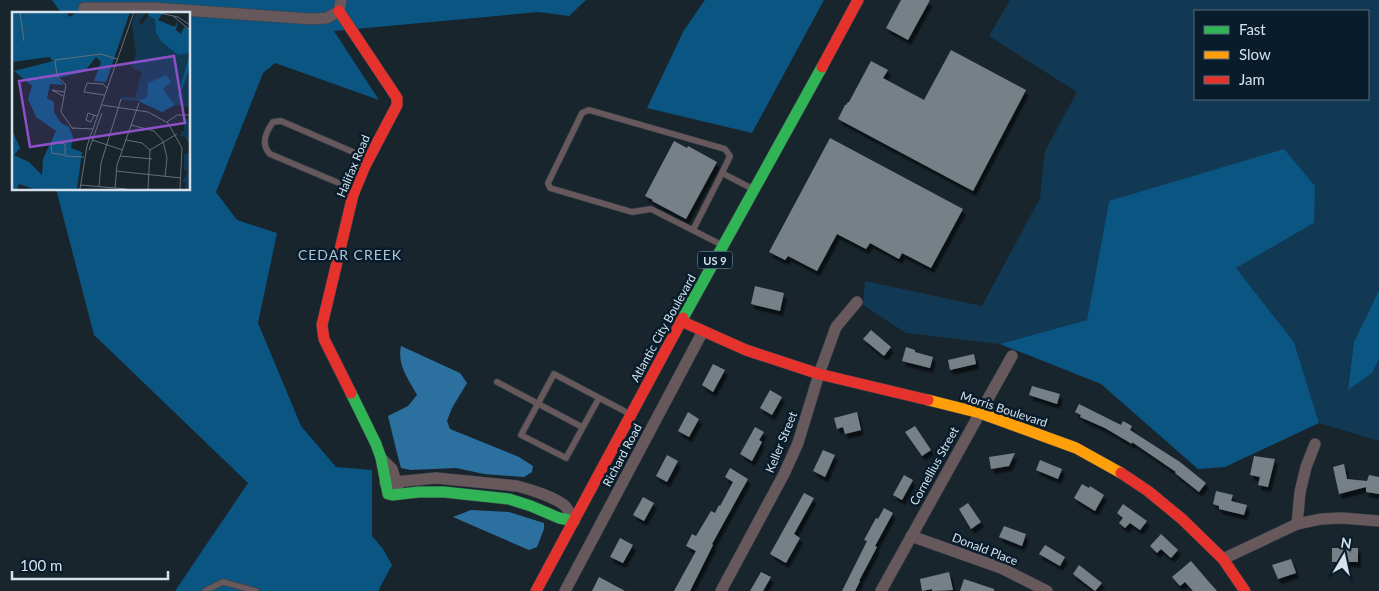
<svg xmlns="http://www.w3.org/2000/svg" width="1379" height="591" font-family="Lato,sans-serif">
<defs>
<filter id="shadow"><feDropShadow dx="3" dy="5" stdDeviation="1" flood-color="#0009"/></filter>
</defs>
<rect width="100%" height="100%" fill="#19252d"/>
<path fill="#123954" fill-rule="evenodd" d="M1010,0H1379V290L1354,342L1348,389L1372,373L1379,359V441L1319,423L1294,342L1236,268L1314,223L1109,201L1087,320L1000,344L906,333L863,305L865,281L982,306L1040,198L1045,151L1077,92L989,36ZM1195,11H1368V99H1195Z"/>
<g fill="#0a5581">
<polygon points="52,0 586,0 569,16 539,12 334,31 379,100 275,63 263,73 216,192 237,220 277,233 258,323 301,426 336,467 372,470 372,536 383,549 392,565 378,591 175,591 248,483 94,335 56,189 189,189 189,14 62,14"/>
<polygon points="705,0 824,0 752,133 647,108 684,30"/>
<polygon points="1284,149 1315,186 1314,223 1236,268 1294,342 1319,423 1225,467 1198,469 1101,384 1000,344 1087,320 1109,201"/>
<polygon points="1379,290 1379,359 1372,373 1348,390 1354,342"/>
</g>
<g fill="#2c709f">
<path d="M401,346L460,373L467,383L452,408L447,421L450,429L519,457L533,466L532,472L524,477L484,474L456,468L411,470L401,468L397,453L388,416L408,406L417,395C408,378 397,366 401,346Z"/>
<polygon points="471,510 509,512 544,523 544,529 537,547 529,550 453,517"/>
</g>
<g fill="#768087" filter="url(#shadow)">
<polygon points="901,0 930,0 908,40 886,28"/>
<polygon points="951,50 1026,90 973,191 838,119 845,105 846,105 848,102 849,102 871,61 888,70 883,78 924,100"/>
<polygon points="830,138 963,209 931,268 902,253 899,259 870,243 866,249 837,234 817,271 788,256 785,260 769,252"/>
<polygon points="674,141 687,148 688,146 717,162 686,219 652,201 653,200 645,196"/>
<polygon points="755,286 784,293 780,311 751,304"/>
<polygon points="871,330 891,347 884,356 863,339"/>
<polygon points="906,347 915,350 915,352 933,357 930,368 902,361"/>
<polygon points="974,354 976,364 950,370 948,360"/>
<polygon points="713,364 725,370 713,392 702,385"/>
<polygon points="1032,386 1060,394 1057,404 1029,395"/>
<polygon points="770,390 782,397 772,415 760,408"/>
<polygon points="1079,404 1121,425 1123,421 1132,426 1130,430 1180,462 1206,483 1199,492 1175,473 1176,472 1132,442 1132,444 1105,428 1080,417 1081,415 1075,412"/>
<polygon points="688,412 699,419 689,437 678,431"/>
<polygon points="857,412 861,430 845,434 843,427 837,429 834,418"/>
<polygon points="915,426 931,450 922,456 905,432"/>
<polygon points="755,427 764,432 759,440 762,442 752,461 740,454"/>
<polygon points="823,450 835,455 825,477 813,471"/>
<polygon points="1015,453 1009,466 991,469 989,457"/>
<polygon points="667,455 678,461 667,482 656,476"/>
<polygon points="1254,456 1275,459 1268,487 1258,485 1260,477 1250,475"/>
<polygon points="1040,460 1062,469 1058,479 1036,470"/>
<polygon points="1344,464 1347,479 1367,481 1369,475 1379,477 1379,494 1366,492 1366,487 1339,494 1333,467"/>
<polygon points="730,468 748,479 712,544 713,545 690,591 674,591 696,551 686,546 692,534 696,536 711,511 715,513 719,505 720,506 733,482 725,477"/>
<polygon points="904,475 913,480 902,500 893,495"/>
<polygon points="1082,484 1089,488 1090,486 1104,495 1095,511 1074,498"/>
<polygon points="1216,491 1233,495 1231,501 1247,505 1244,515 1219,509 1219,506 1213,504"/>
<polygon points="804,493 814,498 794,534 800,538 786,563 770,554"/>
<polygon points="643,497 654,503 644,521 633,515"/>
<polygon points="968,503 981,522 971,529 959,509"/>
<polygon points="1123,504 1147,521 1140,530 1130,523 1125,528 1119,523 1123,518 1117,513"/>
<polygon points="884,508 893,513 875,546 877,547 859,581 860,581 855,591 842,591 867,541 864,540 876,518 878,519"/>
<polygon points="1004,526 1026,534 1022,546 999,537"/>
<polygon points="1161,534 1178,550 1171,558 1161,549 1157,553 1150,546"/>
<polygon points="620,538 633,545 623,563 610,557"/>
<polygon points="1045,545 1065,557 1060,566 1039,554"/>
<rect x="1332" y="548" width="26" height="14"/>
<polygon points="1291,559 1296,573 1278,579 1272,565"/>
<polygon points="1191,561 1209,582 1217,591 1193,591 1185,582 1180,586 1172,577"/>
<polygon points="1079,565 1102,583 1095,591 1073,574"/>
<polygon points="761,572 771,577 763,591 750,591"/>
<polygon points="949,572 953,590 932,591 932,589 922,591 920,579"/>
<polygon points="599,577 625,591 592,591"/>
<polygon points="964,579 994,589 994,591 960,591"/>
</g>
<g fill="none" stroke-linecap="round" stroke-linejoin="round">
<g stroke="#39424a" stroke-width="7">
<g id="lane">
<path d="M353,189L270,154C260,144 266,132 273,122L281,121L367,158"/>
<polyline points="693,230 722,173"/>
<polyline points="720,244 651,209 632,212 550,188 548,183 582,113 589,110 725,149 730,156 722,173 751,188"/>
<polyline points="497,382 582,427"/>
<polyline points="599,398 566,458 521,435 554,374 628,413"/>
<polyline points="205,591 223,582 256,591"/>
</g>
</g>
<g stroke="#39424a" stroke-width="12">
<g id="street">
<polyline points="84,8 153,8 312,19 327,18 339,11 341,0"/>
<polyline points="381,458 392,469 398,488"/>
<path d="M385,483L436,478L517,486C529,489 558,498 566,507C569,511 572,517 574,521"/>
<polyline points="1297,524 1300,492 1306,467 1315,444"/>
<polyline points="911,536 1001,568 1047,591"/>
<polyline points="1223,559 1297,524 1321,519 1342,518 1379,521"/>
<polyline points="565,591 703,331"/>
<polyline points="721,591 784,474 798,443 819,374 836,327 857,302"/>
<polyline points="881,591 980,413 1012,356"/>
</g>
</g>
<g stroke="#39424a" stroke-width="12">
<g id="fast">
<polyline points="683,318 822,67"/>
<polyline points="351,393 376,444 381,458 388,494 392,495 419,492 444,492 509,499 531,506 559,518 574,521"/>
</g>
</g>
<g stroke="#39424a" stroke-width="12">
<polyline id="slow" points="928,400 980,413 1076,448 1121,473"/>
</g>
<g stroke="#39424a" stroke-width="12">
<g id="jam">
<polyline points="339,11 397,98 397,105 365,166 353,195 322,325 324,339 351,393"/>
<polyline points="822,67 858,0"/>
<polyline points="681,321 746,350 819,374 928,400"/>
<polyline points="1121,473 1148,491 1182,519 1223,559 1245,591"/>
<polyline points="536,591 683,318"/>
</g>
</g>
<use href="#lane" stroke="#67585c" stroke-width="5.5"/>
<use href="#street" stroke="#67585c" stroke-width="11"/>
<use href="#fast" stroke="#30b455" stroke-width="11"/>
<use href="#slow" stroke="#ff9f0a" stroke-width="11"/>
<use href="#jam" stroke="#e5322d" stroke-width="11"/>
</g>
<g text-anchor="middle" dominant-baseline="central" stroke-width="5" stroke-linejoin="round" paint-order="stroke">
<rect fill="#081c2b" stroke="#98a6b2" stroke-width="1" x="697.5" y="251.5" width="35" height="17" rx="4"/>
<g font-size="11" font-weight="bold" fill="#d5e1ec">
<text x="715" y="260">US 9</text>
</g>
<g font-size="12" fill="#d5e1ec" stroke="#081c2b">
<text transform="translate(353 166) rotate(-67)">Halifax Road</text>
<text transform="translate(663 328) rotate(-61)">Atlantic City Boulevard</text>
<text transform="translate(1004 409) rotate(18)">Morris Boulevard</text>
<text transform="translate(781 442) rotate(-68)">Keller Street</text>
<text transform="translate(622 455) rotate(-62)">Richard Road</text>
<text transform="translate(934 466) rotate(-61)">Cornellius Street</text>
<text transform="translate(985 549) rotate(21)">Donald Place</text>
</g>
<g font-size="14" letter-spacing="1" fill="#acc5da" stroke="#081c2b">
<text x="350" y="254">CEDAR CREEK</text>
</g>
</g>
<g transform="translate(12 12)">
<rect width="178" height="178" fill="#19252d"/>
<path d="M124,0L133,2L126,10L130,13L136,4L143,6L149,29L177,41L166,83V88L177,58V95L163,93L151,77L136,71L135,85L126,89L110,88L109,85H123L130,60L119,55L124,43L120,12ZM172,107H177V131L172,124H167L172,118ZM177,141V177H173L174,171L170,170L176,159L172,158V142Z" fill="#123954"/>
<path d="M0,0H55L57,5L66,0H118L94,70L82,69L89,50L84,45L72,60L46,66L52,73L38,72L35,86L42,90V100L49,111L57,115L61,125L59,136L70,140L65,177H22L7,172L5,177H0V118L8,136L2,143L17,150L30,163L31,147L44,119L24,105L16,87L20,74L2,59L41,49L37,45L0,50ZM137,0H159L151,1L146,8L163,15L166,8L164,18L169,22L172,15L177,17V41L166,43L149,29L144,20L143,7L136,4ZM177,43V58L166,88V83ZM154,63L159,70L151,77L163,93L150,100L126,89L135,85L136,71Z" fill="#0a5581"/>
<path fill="none" stroke="#647079" stroke-width="1" d="M8,0L12,29M144,0L166,5L178,13M161,4L178,18M45,64L43,48L89,42L105,47M45,64L54,73L49,100L61,117M17,68L45,64M92,83L72,80L75,71L91,72L95,76M51,84L40,78L52,80M90,93L136,100L156,111L170,136L168,177M82,103L79,110L74,108L76,101L85,104M155,110L165,103H178M119,113L142,119L151,129L155,146L153,165M60,116L81,117M80,128L111,138M114,128L130,131L138,138L136,177M77,138L90,101M138,138L165,122M52,143L40,141L39,133L43,130L53,132V144L72,145M108,144L140,147M104,159L169,166M68,173L115,177M87,175L89,151L109,87M103,176L105,153L127,91M68,177L75,134L122,0"/>
<path fill="#8d50c8" fill-opacity="0.15" stroke="#8d50c8" stroke-width="2.5" d="M162,44L173,111L18,135L7,69Z"/>
<rect width="178" height="178" fill="none" stroke="#d5e1ec" stroke-width="2.5"/>
</g>
<rect x="1194" y="10" width="175" height="90" fill="#081c2b" stroke="#5a6b78"/>
<rect x="1204" y="26" width="25" height="8" fill="#30b455" stroke="#5a6b78"/>
<text x="1239" y="35" font-size="15" fill="#d5e1ec">Fast</text>
<rect x="1204" y="51" width="25" height="8" fill="#ff9f0a" stroke="#5a6b78"/>
<text x="1239" y="60" font-size="15" fill="#d5e1ec">Slow</text>
<rect x="1204" y="76" width="25" height="8" fill="#e5322d" stroke="#5a6b78"/>
<text x="1239" y="85" font-size="15" fill="#d5e1ec">Jam</text>
<g transform="translate(1344 556) rotate(9)" stroke="#081c2b" stroke-width="4" paint-order="stroke">
<path d="M0-4L9 19L0 12L-9 19Z" fill="#d5e1ec"/>
<text y="-8" font-size="14" font-weight="bold" text-anchor="middle" fill="#d5e1ec">N</text>
</g>
<path d="M12 571v8h156v-8" fill="none" stroke="#d5e1ec" stroke-width="2.5"/>
<text x="20" y="571" font-size="15" fill="#d5e1ec" stroke="#081c2b" stroke-width="4" paint-order="stroke">100 m</text>
</svg>
